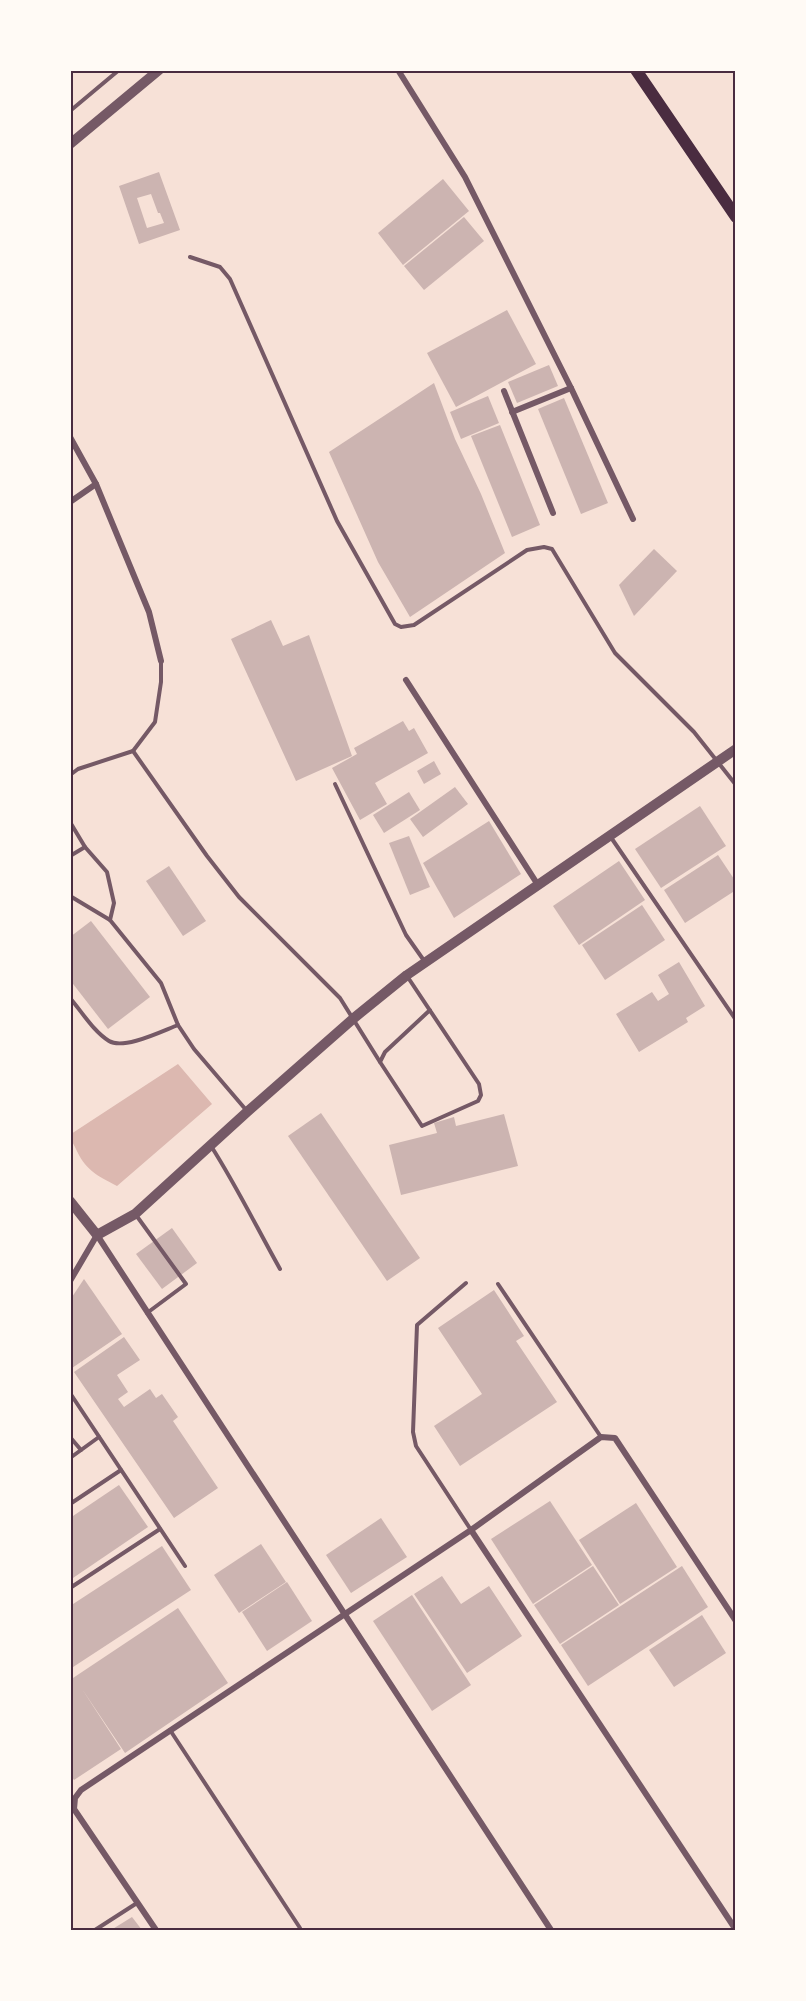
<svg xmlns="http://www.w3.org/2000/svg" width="806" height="2001" font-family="Inter,sans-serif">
<rect width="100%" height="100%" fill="#f7e1d7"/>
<path fill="#dcb8b0" d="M178,1064L212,1104L117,1186C96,1175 85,1170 75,1147C72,1142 71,1139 71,1134Z"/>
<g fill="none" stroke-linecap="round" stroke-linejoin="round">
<polyline stroke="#dcb8b0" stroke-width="5" points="70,72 72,70"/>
</g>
<g fill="#ccb4b1" fill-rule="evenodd">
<path d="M159,172L180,230L139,244L119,186ZM151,194L158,213H160L164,223L147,228L137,198Z"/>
<polygon points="443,179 469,211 403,265 378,233"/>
<polygon points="464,217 484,241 424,290 404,266"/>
<polygon points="507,310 536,364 456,407 427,353"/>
<polygon points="549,365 558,386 517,403 508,382"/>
<polygon points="434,383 455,439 481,494 505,553 410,617 378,562 329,452"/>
<polygon points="488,396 499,423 461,439 450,412"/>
<polygon points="564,398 608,503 581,514 538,409"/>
<polygon points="500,425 540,525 512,537 471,436"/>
<polygon points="654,549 677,571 634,616 619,585"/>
<polygon points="271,620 283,646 309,635 352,756 296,781 231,639"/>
<polygon points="403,721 409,731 414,728 428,753 375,783 387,804 360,820 332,768 357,754 354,748"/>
<polygon points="434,761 441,774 424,784 417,771"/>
<polygon points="455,787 468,804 423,837 410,819"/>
<polygon points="409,792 420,810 384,833 373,815"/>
<polygon points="700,806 726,846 661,888 635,849"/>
<polygon points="489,821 521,874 454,918 423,863"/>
<polygon points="409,836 430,887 410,895 389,843"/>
<polygon points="718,855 736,882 736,890 685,923 664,890"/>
<polygon points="619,861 645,900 579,945 553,906"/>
<polygon points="169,866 206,921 183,936 146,881"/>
<polygon points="642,905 665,940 605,980 582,945"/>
<polygon points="91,921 150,997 108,1029 70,980 70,937"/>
<polygon points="679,962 705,1006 686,1018 688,1022 639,1052 616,1014 652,992 658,1001 669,994 658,975"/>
<polygon points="321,1113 420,1258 387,1281 288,1136"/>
<polygon points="504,1114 518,1166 401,1195 389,1145 437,1133 434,1123 454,1117 456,1126"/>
<polygon points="172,1228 197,1263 162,1289 136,1254"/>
<polygon points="84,1279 122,1334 72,1368 70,1365 70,1300"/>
<polygon points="494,1290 524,1336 516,1341 557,1402 460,1466 434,1426 482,1394 438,1328"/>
<polygon points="124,1337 140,1360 117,1375 128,1392 118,1399 124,1407 150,1389 156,1398 162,1394 178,1417 173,1421 218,1488 174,1518 74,1372"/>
<polygon points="119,1485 148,1527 70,1580 70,1518"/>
<polygon points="550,1501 592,1565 533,1604 491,1539"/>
<polygon points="636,1503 677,1567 620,1604 579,1540"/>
<polygon points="381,1518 407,1557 351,1593 326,1555"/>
<polygon points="261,1544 286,1582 239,1613 214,1575"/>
<polygon points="162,1546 191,1590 70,1669 70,1606"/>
<polygon points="593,1566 619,1605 560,1644 534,1605"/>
<polygon points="682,1566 708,1607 588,1686 561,1645"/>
<polygon points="442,1576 461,1604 489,1586 522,1636 467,1673 414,1594"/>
<polygon points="287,1582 312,1621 267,1651 242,1612"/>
<polygon points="412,1595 471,1685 432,1711 373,1621"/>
<polygon points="178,1608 228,1683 125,1753 82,1689 121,1749 74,1780 70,1774 70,1680"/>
<polygon points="702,1615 726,1653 674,1687 649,1650"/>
<polygon points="132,1917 142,1930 111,1930"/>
</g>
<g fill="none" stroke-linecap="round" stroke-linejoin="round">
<g stroke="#755966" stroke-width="4">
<polyline points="70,111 119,70"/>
<polyline points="190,257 220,267 230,279 337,521 395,624 401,627 414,625 527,550 544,547 552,549 615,653 694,732 736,785"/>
<polyline points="133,751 155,722 161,682 161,661"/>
<polyline points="70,775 78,769 133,751 207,856 239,897 340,998 380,1062"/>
<polyline points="335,784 406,935 425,962"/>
<polyline points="70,822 85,847 107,872 114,903 110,920 161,983 178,1025 194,1049 247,1111"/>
<polyline points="610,836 736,1020"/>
<polyline points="70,856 85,847"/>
<polyline points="70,896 110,920"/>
<polyline points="407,976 479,1084 481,1095 478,1101 422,1126 380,1062 385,1052 430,1010"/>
<path d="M70,998C82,1012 94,1032 109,1041C124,1050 162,1031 178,1025"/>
<path d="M211,1146C236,1185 257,1228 280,1269"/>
<polyline points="136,1215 186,1284 147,1313"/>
<polyline points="466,1283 417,1325 413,1432 416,1446 471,1530"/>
<polyline points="498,1284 601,1437"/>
<polyline points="70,1393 185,1566"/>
<polyline points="70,1437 81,1450"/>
<polyline points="70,1458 99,1437"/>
<polyline points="70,1504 121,1470"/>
<polyline points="70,1588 160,1529"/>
<polyline points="170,1730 300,1928"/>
<polyline points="95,1930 137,1903"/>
</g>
<g stroke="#755966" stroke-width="6">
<polyline points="398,70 465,177 571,388 633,519"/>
<polyline points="504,391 553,513"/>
<polyline points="512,412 571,388"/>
<polyline points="70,437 96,484 149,612 161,661"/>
<polyline points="70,502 96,484"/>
<polyline points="406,680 538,885"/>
<polyline points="70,1281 97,1235 551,1930"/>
<polyline points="471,1530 736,1930"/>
<polyline points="156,1930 74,1809 75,1798 81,1790 471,1530 601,1437 615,1438 736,1621"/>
</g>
<g stroke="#755966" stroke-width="10">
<polyline points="70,144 159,70"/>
<polyline points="70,1201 97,1235 135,1214 247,1112 354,1018 407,975 736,749"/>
</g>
<polyline stroke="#4a2c40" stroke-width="12" points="636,70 736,217"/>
</g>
<rect width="806" height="2001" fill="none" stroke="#fffaf5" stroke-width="144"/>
<rect x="72" y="72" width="662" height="1857" fill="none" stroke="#4a2c40" stroke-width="2"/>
</svg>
